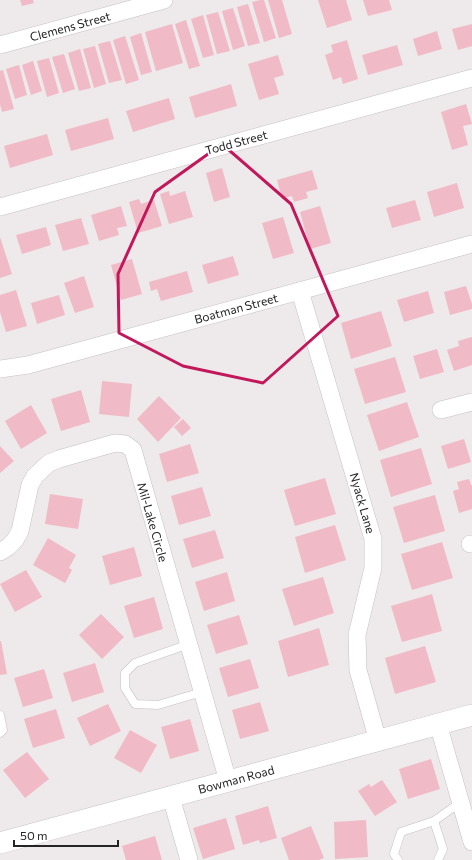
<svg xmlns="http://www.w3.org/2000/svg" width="472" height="860" font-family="Commissioner,sans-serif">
<rect width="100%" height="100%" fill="#eee9ea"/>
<g fill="#f0bbc7">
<polygon points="20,0 33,0 34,3 22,6"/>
<polygon points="260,0 264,0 276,38 264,42 252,2"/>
<polygon points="268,0 282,0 292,34 279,38"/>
<polygon points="318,0 346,0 352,20 327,28"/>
<polygon points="363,0 389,0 392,10 368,16"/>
<polygon points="248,4 260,43 248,46 237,7"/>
<polygon points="233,8 245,46 233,50 222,11"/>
<polygon points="218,12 230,51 217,54 206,15"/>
<polygon points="203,15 214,55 203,58 191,19"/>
<polygon points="186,20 200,66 189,69 175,24"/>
<polygon points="172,24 183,63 156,71 145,32"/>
<polygon points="472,24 472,46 458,50 452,29"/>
<polygon points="437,31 442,49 418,56 413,39"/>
<polygon points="141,33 152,72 141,75 130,37"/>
<polygon points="125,36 139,80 126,84 113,40"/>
<polygon points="347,40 358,79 343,84 341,77 333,80 325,55 333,52 331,45"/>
<polygon points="110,41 122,80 109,83 98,44"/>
<polygon points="397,45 403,65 368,75 362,55"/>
<polygon points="95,46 106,84 94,88 83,49"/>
<polygon points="80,49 91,88 79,91 68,53"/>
<polygon points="64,54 75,89 63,93 52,57"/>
<polygon points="278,55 284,75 274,78 279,94 259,100 248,64"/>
<polygon points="49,58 59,93 47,97 37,61"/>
<polygon points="33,61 42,91 31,95 22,65"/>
<polygon points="19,65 27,95 15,99 6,69"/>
<polygon points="3,70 14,109 2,112 0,104 0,71"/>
<polygon points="231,84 237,106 195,118 189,97"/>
<polygon points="169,98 175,119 133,132 126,111"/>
<polygon points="466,104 472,124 463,126 468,145 452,150 441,112"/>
<polygon points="108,118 114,139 71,151 65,130"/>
<polygon points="47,134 53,155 10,168 4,146"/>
<polygon points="222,168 230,197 214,202 206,173"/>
<polygon points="312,170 318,189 306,192 308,198 294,202 292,196 282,199 277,180"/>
<polygon points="457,183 464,208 434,217 427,192"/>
<polygon points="169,191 170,196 185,191 193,217 169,224 160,194"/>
<polygon points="139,199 141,204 154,200 162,226 138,233 129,202"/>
<polygon points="415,200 421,220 392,228 386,208"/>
<polygon points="121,206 127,226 117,228 119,235 99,241 91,215"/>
<polygon points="320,206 331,243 310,249 300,212"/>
<polygon points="283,217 294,253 273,259 262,223"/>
<polygon points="81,218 89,244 63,251 55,225"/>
<polygon points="46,227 51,245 22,254 16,235"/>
<polygon points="0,237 12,274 0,278"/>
<polygon points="233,256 239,275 208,284 202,265"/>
<polygon points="132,259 142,294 121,300 111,265"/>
<polygon points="187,271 193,292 161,301 157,289 151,291 149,282"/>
<polygon points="84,276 94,307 75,313 64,283"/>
<polygon points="466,286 472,304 472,309 450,315 444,292"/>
<polygon points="16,290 27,326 6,332 0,312 0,295"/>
<polygon points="428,291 434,313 404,322 397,300"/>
<polygon points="59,295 65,315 37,324 31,303"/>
<polygon points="381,311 392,346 351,359 341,323"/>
<polygon points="472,337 472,365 454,371 447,350 459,346 458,341"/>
<polygon points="437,349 444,372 420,379 413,356"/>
<polygon points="395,357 406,392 365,404 354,369"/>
<polygon points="102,381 132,384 129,417 99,414"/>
<polygon points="81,390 90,422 61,431 51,399"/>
<polygon points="159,396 181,418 158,442 137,419"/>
<polygon points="407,402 419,437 379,451 367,415"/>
<polygon points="31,405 47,433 21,449 5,421"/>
<polygon points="183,419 191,428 182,436 174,427"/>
<polygon points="464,439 471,462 448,469 441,446"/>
<polygon points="190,444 199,473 167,482 159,454"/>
<polygon points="0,446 14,461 0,473"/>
<polygon points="421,448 432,484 391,497 380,460"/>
<polygon points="325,478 336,514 295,526 284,490"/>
<polygon points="469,479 471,485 472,485 472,509 459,513 453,491 459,489 457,482"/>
<polygon points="202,487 211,516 179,525 171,496"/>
<polygon points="50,494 83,499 78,529 45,524"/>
<polygon points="435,495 445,531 404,543 393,507"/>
<polygon points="335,525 346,560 305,573 295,537"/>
<polygon points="215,530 224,558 192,568 183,539"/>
<polygon points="48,538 76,555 69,568 72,570 65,583 33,565"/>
<polygon points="442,542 453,578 412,590 401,554"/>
<polygon points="134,547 142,576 110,585 102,556"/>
<polygon points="26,570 42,597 15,612 0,584"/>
<polygon points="227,572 235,601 204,611 195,582"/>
<polygon points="323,577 334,613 294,626 282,589"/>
<polygon points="432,594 442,631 402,642 391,606"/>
<polygon points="154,597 163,629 134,638 124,606"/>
<polygon points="101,614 124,637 102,659 79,635"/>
<polygon points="239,615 248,644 216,654 207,625"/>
<polygon points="319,628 329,665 288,677 278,641"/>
<polygon points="0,641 1,641 7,674 0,675"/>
<polygon points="425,646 436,682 395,694 385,658"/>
<polygon points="250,659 259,688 228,697 219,668"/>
<polygon points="95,663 104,692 72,702 63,673"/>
<polygon points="44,669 53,698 23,707 14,678"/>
<polygon points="260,702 269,731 240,739 232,710"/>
<polygon points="108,704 121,731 90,746 77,718"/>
<polygon points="56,709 65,738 33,748 24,719"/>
<polygon points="190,719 199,751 170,759 161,727"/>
<polygon points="130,730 157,745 141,773 114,758"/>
<polygon points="27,752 49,779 25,798 3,770"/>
<polygon points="431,759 440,789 408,799 399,769"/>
<polygon points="382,780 397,802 375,816 358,791 369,784 371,787"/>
<polygon points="268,806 277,838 260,843 259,840 243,845 235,816"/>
<polygon points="226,818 235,849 203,859 193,828"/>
<polygon points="366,820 368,857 335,859 334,822"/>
<polygon points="311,826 324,858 319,860 289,860 281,838"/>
<polygon points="155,836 162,860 126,860 122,846"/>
</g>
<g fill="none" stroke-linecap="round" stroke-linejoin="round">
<g stroke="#c5c1c2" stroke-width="9">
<g id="service">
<polyline points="189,644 135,663 125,673 125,688 135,704 158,705 202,692"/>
<polyline points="0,715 3,730 0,733"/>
<polyline points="434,821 443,849 438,860"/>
<polyline points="398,860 394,854 401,832 434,821 461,802"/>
</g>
</g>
<g stroke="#c5c1c2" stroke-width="18">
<g id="minor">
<polyline points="0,45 164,0"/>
<polyline points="0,207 472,78"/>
<polyline points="300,291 373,539 373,568 357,635 358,670 378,741"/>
<polyline points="0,369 28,365 472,244"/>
<polyline points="441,410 472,402"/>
<polyline points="470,544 472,544"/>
<polyline points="0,552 8,547 15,540 20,531 30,485 35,476 49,463 59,459 115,443 125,444 133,450 228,781"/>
<polyline points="438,724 472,842"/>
<polyline points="171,797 189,860"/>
</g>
</g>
<g stroke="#c5c1c2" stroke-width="22">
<polyline id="tertiary" points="0,843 472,715"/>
</g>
<use href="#service" stroke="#fff" stroke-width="8"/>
<use href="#minor" stroke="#fff" stroke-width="17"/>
<use href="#tertiary" stroke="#fff" stroke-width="21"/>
</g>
<path fill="none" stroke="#c2185b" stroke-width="3" stroke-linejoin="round" d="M222,144L291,204L338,316L263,383L183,366L119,333L118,274L155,192Z"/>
<g text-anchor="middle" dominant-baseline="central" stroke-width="3.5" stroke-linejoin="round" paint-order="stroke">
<g font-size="12" fill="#252424" stroke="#fff">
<text transform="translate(70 26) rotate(-15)">Clemens Street</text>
<text transform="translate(236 142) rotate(-15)">Todd Street</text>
<text transform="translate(236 308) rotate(-15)">Boatman Street</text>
<text transform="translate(363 503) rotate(74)">Nyack Lane</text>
<text transform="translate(153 522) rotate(74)">Mil-Lake Circle</text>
<text transform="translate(236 779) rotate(-15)">Bowman Road</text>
</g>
</g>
<path d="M14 840v6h104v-6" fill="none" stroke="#252424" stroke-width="2"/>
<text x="20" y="840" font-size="12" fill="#252424" stroke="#ffffff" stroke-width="3" paint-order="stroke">50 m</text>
</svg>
